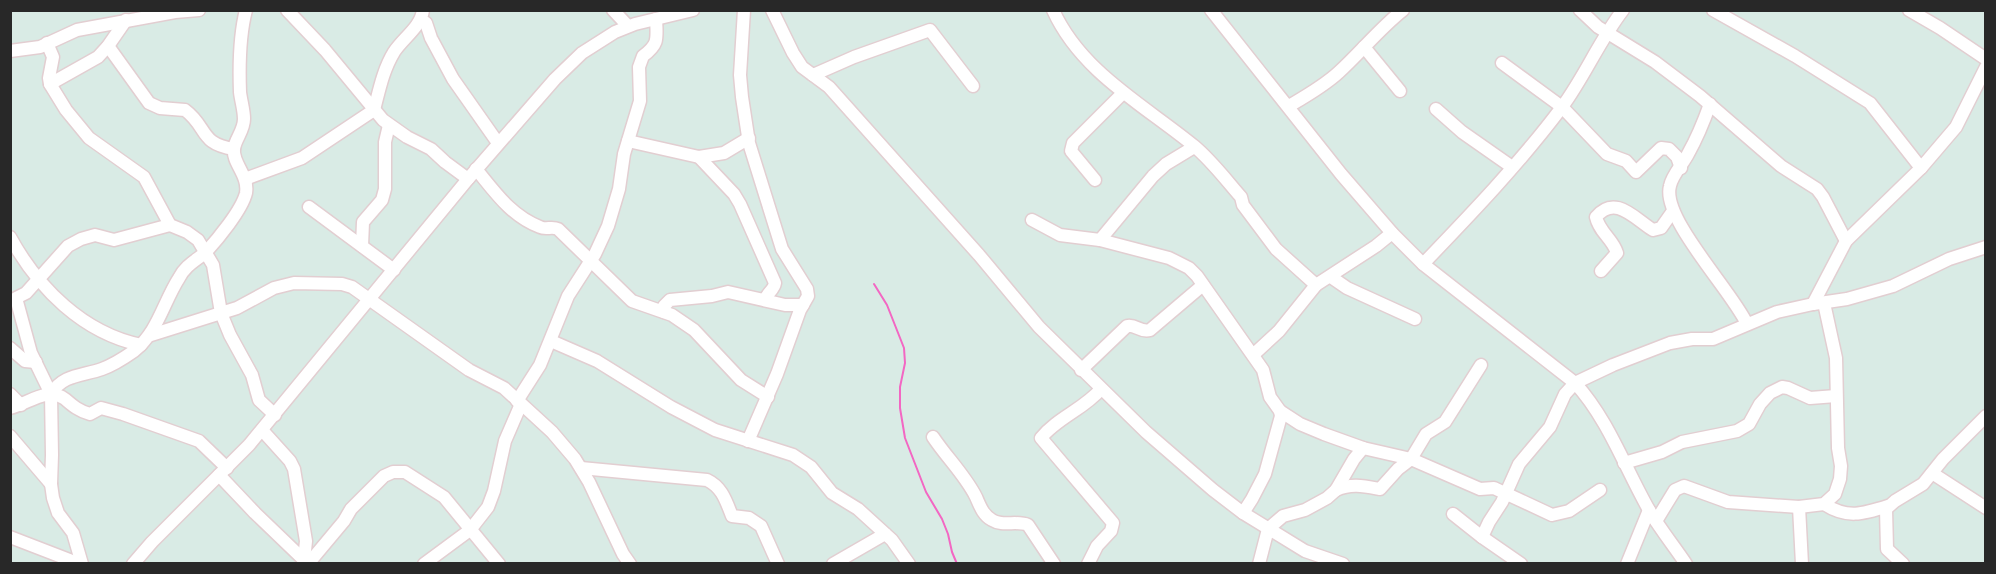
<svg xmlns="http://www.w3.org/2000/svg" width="1996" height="574" font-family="'Titillium Web',sans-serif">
<rect width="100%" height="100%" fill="#d9ebe5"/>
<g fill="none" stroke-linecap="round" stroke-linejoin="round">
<polyline stroke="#f367c3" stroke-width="2" points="874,284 887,305 904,348 905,363 900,387 900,408 905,438 926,492 942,519 948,534 952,552 957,564"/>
<g stroke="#e2ced1" stroke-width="15">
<g id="minor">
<polyline points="287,10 325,50 383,120 407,137 431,149 445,162 468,179"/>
<polyline points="613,10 628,26"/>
<polyline points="744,10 740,75 742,97 749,143 782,249 807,289 808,296 800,310 777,374 748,441"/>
<polyline points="772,10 793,53 802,67 829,87 979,255 1039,327 1146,432 1213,490 1243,513 1305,551 1343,564"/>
<path d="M1053,10C1081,72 1144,105 1194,146C1212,161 1226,180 1241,197L1243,205L1276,249L1316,285"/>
<path d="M1211,10L1341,174L1392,233L1423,264L1575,383C1608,419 1625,468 1649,510C1660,529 1674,546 1686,564"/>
<polyline points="1580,10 1598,27 1655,62 1700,96 1781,166 1817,189 1823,197 1846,241"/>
<polyline points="1713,10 1795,56 1870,103 1921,168"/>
<polyline points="1909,10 1940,28 1986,59"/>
<polyline points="421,20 426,23 431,38 453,79 498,143"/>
<polyline points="47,43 53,57 49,78 50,84 66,110 89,138 144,177 170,225 187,232 198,240 213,265 221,313 230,335 252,375 259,400 275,415"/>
<path d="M108,46L149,103L160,108L185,110C208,127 199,144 234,149"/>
<polyline points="1364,47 1400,91"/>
<polyline points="10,51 40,47 77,30 175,12 199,10"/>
<polyline points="1502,63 1562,107 1607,154 1626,161 1636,172 1661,148 1669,149 1677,157 1681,168"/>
<polyline points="813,75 854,57 930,30 973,86"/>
<polyline points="50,84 98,57 108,46 126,20"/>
<path d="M1710,104C1704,121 1697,138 1688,154C1683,164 1672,175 1670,186C1661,218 1732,291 1747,324"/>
<path d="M1289,106C1306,96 1324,86 1339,72C1361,52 1379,29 1403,10"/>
<polyline points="1436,109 1462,132 1512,167"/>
<polyline points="628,141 699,157 724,153 749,138"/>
<path d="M699,157L734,194L740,204L775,283C774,290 767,293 765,300"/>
<path d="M476,169C495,192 511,216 540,227C546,230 552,226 558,229L632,301L672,315L694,330L741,380L768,397"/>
<path d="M245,179L302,158L374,110C379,91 383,70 394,52C403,38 421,27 423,10"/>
<polyline points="1095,180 1071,151 1073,143 1123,93"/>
<polyline points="309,207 394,270"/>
<polyline points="1032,220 1060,235 1100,240 1169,258 1189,268 1197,276 1263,370 1270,397 1280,411 1281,416 1265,474 1252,499 1243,513"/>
<path d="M10,237C38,288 83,333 141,345"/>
<polyline points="1100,240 1153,176 1166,164 1194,147"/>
<polyline points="362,246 363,222 382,200 385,189 385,142 389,125"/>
<path d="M1423,264C1471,214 1520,163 1562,107C1585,76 1599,41 1623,10"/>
<path d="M1601,271L1617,253C1613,239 1599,232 1596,217C1615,194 1634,218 1653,230L1661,228L1673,211"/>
<polyline points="1331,277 1347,288 1415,319"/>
<polyline points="1813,304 1846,241 1921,168 1956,127 1986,67"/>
<polyline points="664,312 664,306 670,300 712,296 728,292 785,305 803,305"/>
<polyline points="151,335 237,308 274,288 294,283 342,284 352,287 469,370 504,388 552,432 575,459 589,482 623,554 630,564"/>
<polyline points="551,341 597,361 671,407 715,430 793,455 811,467 832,493 858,509 892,540 909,564"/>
<polyline points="10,348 25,361 36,362"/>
<polyline points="1253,355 1279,331 1316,285 1376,246 1392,233"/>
<path d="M1081,370L1127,326C1136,324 1140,333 1150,330L1203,285"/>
<polyline points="10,394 21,405"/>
<polyline points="51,394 31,353 16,298 26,293 68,246 81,239 95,235 114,240 170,225"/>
<path d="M517,401L540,365L568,296L595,254L608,226L619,189L624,154L640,101L639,67L643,56C659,44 657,39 656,19"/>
<path d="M10,408C28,404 47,386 65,399C73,406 79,411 90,414L101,408L123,414L199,441L227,468"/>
<polyline points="1280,411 1300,424 1324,434 1363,448 1411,459 1480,489 1494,488 1552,515 1569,511 1600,490"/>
<polyline points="262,430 290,461 294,469 306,541 304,560 308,564"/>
<polyline points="10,436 51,484"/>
<path d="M933,437C947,458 965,475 976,497C980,506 983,515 992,520C1003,527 1016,520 1028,525L1054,564"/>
<polyline points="1624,463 1662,452 1682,442 1737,431 1749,424 1760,404 1770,393 1782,387 1788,388 1810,398 1836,396"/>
<path d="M581,468L707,480C722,487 726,501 732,516L749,518L761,526L778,564"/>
<polyline points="1932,473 1986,508"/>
<polyline points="219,475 255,513 304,560 304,564"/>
<path d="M1336,490C1351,483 1364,486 1380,489L1398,469L1411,459L1426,434L1445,422L1481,365"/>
<path d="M1824,504C1847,519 1863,514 1888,506"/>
<polyline points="1799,507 1802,564"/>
<polyline points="1453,514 1482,537 1521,564"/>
<polyline points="1656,521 1675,490 1684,486 1728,502 1799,507 1824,504 1835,494 1840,479 1841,466 1838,448 1836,358 1824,303"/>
<polyline points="10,537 80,564"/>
<polyline points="1482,537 1489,522 1502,502 1519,464 1550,427 1565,394 1575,383 1613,365 1670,343 1692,339 1713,339 1777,312 1813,304 1847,299 1893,286 1949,259 1986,247"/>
<path d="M82,564L73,533L58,513L53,498L51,484L52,455L51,394C63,374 82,376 102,369C113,365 124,358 134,351C158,332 163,303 179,278C185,266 195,261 205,253C217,240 242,210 246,193C249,175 232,163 234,149C235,139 244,131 244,119C244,110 241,101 240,92C239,65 239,37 246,10"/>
<polyline points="133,564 152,542 249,445 468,179 555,79 582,53 615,32 635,24 693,10"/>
<polyline points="308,564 344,521 351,509 384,476 393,472 405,472 444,497 499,564"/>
<polyline points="424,564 470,530 488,507 494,491 505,441 521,404"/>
<polyline points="833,564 885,534"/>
<path d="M1088,564L1097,546L1111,531L1113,523L1041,438C1057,418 1084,409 1101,389"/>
<polyline points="1259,564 1268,529 1283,516 1305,510 1327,498 1336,490 1354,459 1363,448"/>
<polyline points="1627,564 1649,510"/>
<polyline points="1903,564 1887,549 1886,509 1895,501 1923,484 1943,459 1986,416"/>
</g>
</g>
<use href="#minor" stroke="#fff" stroke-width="12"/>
</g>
<rect width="1996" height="574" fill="none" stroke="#282828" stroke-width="24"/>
</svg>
